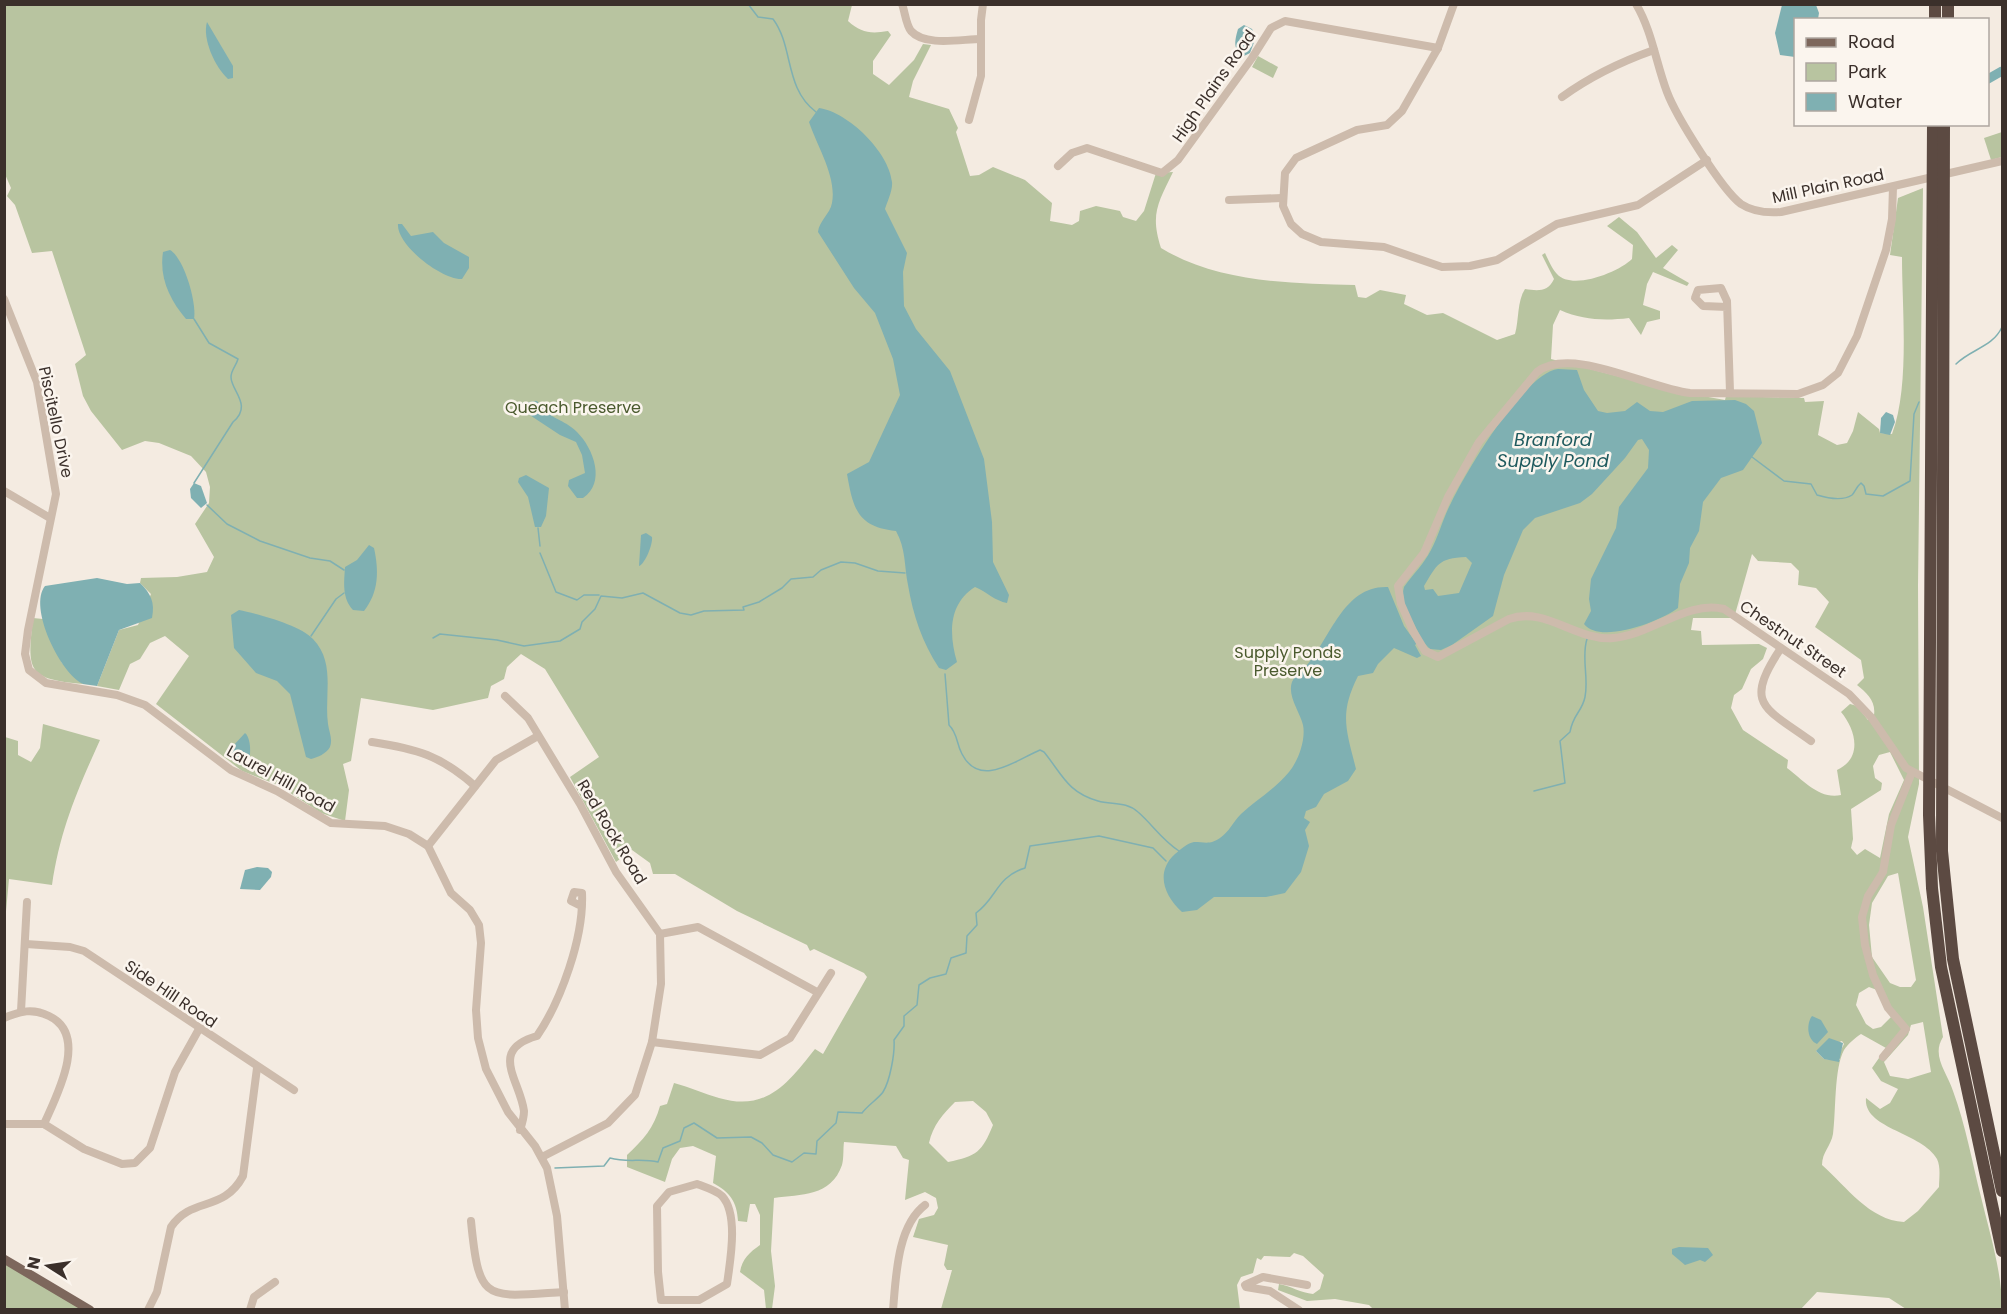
<svg xmlns="http://www.w3.org/2000/svg" width="2007" height="1314" font-family="Poppins,sans-serif">
<rect width="100%" height="100%" fill="#f4ebe1"/>
<g fill="#b8c4a0" fill-rule="evenodd">
<path d="M4,5H852L848,21C861,33 871,34 888,31L891,35L873,61V74L889,85L914,60L923,44L931,45L913,81L909,97L949,109L958,128L956,132L970,176L979,175L993,167L1025,180L1052,203L1050,221L1072,225L1079,221L1080,211L1096,206L1120,211L1123,217L1136,221L1144,211L1156,173L1173,172C1158,203 1150,214 1161,248C1219,283 1289,283 1355,285L1358,297L1366,298L1380,290L1406,295L1404,304L1427,315L1443,313L1497,340L1515,334C1519,320 1517,301 1525,289C1538,291 1548,292 1554,279L1542,255L1545,253C1548,259 1552,269 1557,274C1572,291 1619,272 1632,259L1633,245L1607,226L1619,217L1637,232L1656,258L1672,245L1678,250L1663,268L1689,283L1687,286L1653,272L1647,284L1643,305L1660,311V319L1647,322L1641,335L1629,318C1604,321 1583,320 1560,310L1553,325L1551,359L1675,391L1725,400L1726,396L1804,398L1805,402L1824,401L1818,435L1837,445L1847,443L1853,431L1858,412L1879,429L1880,433L1892,434C1910,386 1902,309 1902,257L1890,255L1898,198L1923,188L1918,585L1919,784L1908,837L1923,907L1943,1037C1931,1056 1947,1072 1953,1091C1966,1126 1972,1162 1981,1197C1990,1234 2002,1272 2002,1309H1906L1889,1298L1817,1292L1800,1310L1373,1309L1369,1305L1335,1299L1307,1301L1278,1290L1279,1284C1291,1286 1301,1293 1313,1294L1320,1289L1324,1275L1303,1256L1294,1253L1290,1257L1264,1256L1261,1260L1257,1258L1253,1273L1241,1277L1237,1285L1240,1309H941L952,1270H947L944,1265L948,1245L913,1237L919,1219L934,1215L938,1208L936,1198L925,1192L905,1200L909,1160L903,1158L896,1146L844,1142C843,1149 844,1158 842,1165C831,1197 801,1194 774,1198L771,1251L775,1286L772,1309H766L764,1290L740,1272C742,1259 750,1252 760,1245V1215L755,1204H750L747,1222L738,1221C737,1202 730,1192 713,1183L716,1156L693,1146L680,1148L672,1159L665,1182L627,1167V1155C643,1140 654,1128 660,1106L667,1104L674,1083C690,1087 704,1094 719,1098C767,1112 788,1083 815,1049L823,1054L867,977L864,973L814,949L810,951L807,945L737,911L675,874H653L650,863L632,850L616,862L570,777L599,757L545,669L521,654L507,667L504,679L491,686L488,698L433,710L361,698L351,761L343,764L349,790L345,821L321,813L278,785L242,771L156,704L189,656L165,636L150,643L140,659L130,664L119,690L97,686L119,630L138,625L151,594L140,583L141,578L177,577L207,572L214,557L195,524L209,503L210,487L206,472L191,456L159,443L145,441L122,450L91,411L83,396L75,364L86,355L52,251L32,253L15,205L7,196L11,188L4,172ZM1752,554L1758,561L1791,563L1799,571L1798,585L1816,588L1829,602L1815,627L1861,660L1864,678L1857,685C1867,693 1876,701 1874,715L1868,720L1857,706L1850,704L1841,712C1856,730 1863,758 1837,770L1841,795C1820,800 1803,780 1787,768L1788,760L1743,730L1731,708L1734,695L1742,689L1751,669L1763,659L1767,648L1759,644L1702,645L1701,631L1691,630L1693,618H1734ZM1890,752L1904,780L1889,814L1880,858L1865,849L1857,855L1851,848L1853,839L1851,809L1881,790L1882,783L1875,778L1873,766L1879,755ZM1898,873L1916,980L1911,987H1900L1890,983L1872,957L1869,925L1872,903L1888,876ZM1869,987L1877,990L1891,1017L1881,1027L1873,1029L1866,1024L1856,1005L1859,993ZM1923,1022L1931,1072L1908,1079L1890,1076L1884,1062L1908,1035L1911,1025ZM1861,1034L1886,1048L1872,1068L1881,1081L1898,1089L1890,1103L1880,1109L1866,1098C1863,1129 1922,1132 1937,1159C1941,1167 1939,1179 1939,1187L1918,1211L1904,1222C1869,1220 1847,1187 1822,1165C1822,1152 1831,1146 1833,1134C1836,1113 1834,1068 1844,1050C1848,1044 1855,1038 1861,1034ZM1842,1041L1844,1044L1838,1056L1840,1060L1824,1059L1816,1051ZM973,1101L986,1112L993,1125C982,1152 977,1156 948,1162L929,1143C933,1125 943,1114 955,1102Z"/>
<polygon points="1258,56 1278,67 1273,78 1252,67"/>
<polygon points="2002,132 2002,157 1991,160 1984,138"/>
<path d="M33,618L43,619L62,663L83,684C27,679 27,671 33,618Z"/>
<path d="M43,724L100,740C77,791 60,830 52,885L9,879L5,922V737L18,741V755L31,762L40,748Z"/>
<polygon points="4,1263 84,1309 5,1309"/>
</g>
<g fill="#7fb0b2" fill-rule="evenodd">
<polygon points="1782,5 1816,5 1819,13 1818,19 1796,20 1795,57 1780,55 1775,33"/>
<path d="M207,22L233,66V78L228,79C215,67 202,39 207,22Z"/>
<path d="M1244,25L1252,29L1256,37L1250,53L1244,56C1232,50 1235,40 1238,29Z"/>
<path d="M819,108C848,112 889,152 892,182C893,190 887,202 885,209L907,253L903,272L904,306L916,329L950,371L984,459L992,522L993,562L1009,595L1007,603C995,601 987,592 975,587C948,604 949,635 957,662L946,670L939,668C922,642 913,615 908,585C904,565 906,549 896,531C857,527 853,508 847,474L869,462L900,395L893,359L875,313L854,288L818,232C819,221 830,214 832,203C837,177 817,146 809,122Z"/>
<path d="M398,224H402L411,236L433,232L444,243L469,257V268L462,279C442,280 396,245 398,224Z"/>
<path d="M170,250C184,258 197,303 194,319H186C170,300 159,278 163,252Z"/>
<path d="M1558,369L1577,370L1584,390L1598,411L1607,413L1625,411L1637,402L1650,411L1663,412L1692,401L1735,400L1746,404L1754,411L1762,443L1743,470L1721,478L1703,502L1699,531L1690,548L1689,563L1680,584L1678,608C1661,621 1600,645 1584,624L1591,611L1589,599L1591,579L1616,528L1619,507L1648,468L1649,450L1642,439L1638,440L1625,458L1592,494L1580,503L1535,518L1523,530L1504,575L1493,616L1452,645L1441,650L1430,649L1421,640L1415,645L1421,656L1417,658L1394,648L1378,664L1373,673L1358,676C1339,714 1346,729 1356,769L1348,781L1324,794L1316,807L1306,811L1304,818L1310,822L1305,830L1309,846L1301,872L1285,893L1266,897H1214L1197,910L1182,912C1164,896 1155,872 1175,854C1180,850 1187,843 1194,842C1205,842 1210,845 1220,838C1229,832 1233,822 1241,814C1256,800 1275,789 1289,772C1298,761 1306,740 1303,725C1300,712 1287,696 1292,682C1295,675 1303,670 1307,665C1331,637 1344,585 1388,587L1404,626L1414,640L1420,636C1414,622 1399,603 1404,587C1413,574 1424,564 1431,550C1439,535 1443,518 1451,503C1466,472 1524,373 1558,369ZM1466,557L1472,563L1459,593L1438,596L1433,589L1425,590L1424,586C1437,565 1438,558 1466,557Z"/>
<path d="M537,401C551,421 563,418 577,432C594,449 606,483 583,498H577L568,486L569,480L585,473L582,455L576,442L560,435L513,404Z"/>
<polygon points="1886,412 1893,415 1895,422 1890,435 1880,433 1881,418"/>
<polygon points="526,475 549,488 546,516 541,527 535,527 528,497 518,482 519,478"/>
<polygon points="194,483 201,486 207,503 201,508 191,498 190,489"/>
<path d="M646,533L652,537C653,544 645,564 639,566L641,535Z"/>
<path d="M369,545L374,548C379,571 379,592 364,611L353,610C342,598 344,583 345,567L357,560Z"/>
<path d="M97,578L127,584L140,583C151,594 155,602 152,618L119,630L97,686C93,685 87,685 83,684C60,673 28,607 45,586Z"/>
<path d="M239,610C258,614 300,625 313,639C336,663 324,695 328,724C329,732 333,739 330,747C326,754 318,757 311,759L306,757L290,694L277,681L256,673L234,648L231,615Z"/>
<path d="M245,733C252,739 251,759 247,769L231,758L233,746Z"/>
<polygon points="257,867 268,868 272,872 271,877 260,890 240,889 245,870"/>
<path d="M1812,1016L1821,1020L1828,1032L1817,1044C1807,1040 1806,1024 1812,1016Z"/>
<polygon points="1829,1038 1843,1043 1839,1062 1824,1059 1816,1051"/>
<polygon points="1679,1247 1708,1248 1713,1255 1705,1262 1700,1260 1685,1265 1672,1254 1672,1249"/>
</g>
<g fill="none" stroke-linecap="round" stroke-linejoin="round">
<g stroke="#7fb0b2" stroke-width="1.5">
<path d="M748,4L758,17L773,19C794,47 784,88 816,112"/>
<path d="M194,319L209,343L238,359C236,366 231,370 231,377C231,391 253,405 233,422L194,483"/>
<path d="M1956,364C1971,349 1993,347 2002,327"/>
<path d="M1752,457L1784,481L1811,484L1817,495C1827,498 1843,501 1852,495C1855,492 1856,487 1861,483L1864,486L1866,494L1883,496L1910,481L1914,414L1919,402"/>
<polyline points="207,505 227,524 260,541 310,558 330,561 344,570"/>
<polyline points="538,528 540,546"/>
<polyline points="540,553 556,592 577,600 584,595 599,595"/>
<polyline points="311,636 336,599 344,593"/>
<polyline points="433,638 440,634 497,640 524,646 560,641 580,629 582,622 595,609 601,596 622,598 643,593 680,613 691,615 704,611 744,610 743,607 759,602 782,588 791,579 813,577 821,570 841,562 855,563 878,571 905,573"/>
<path d="M945,674L949,725C958,734 956,743 962,754C980,789 1016,760 1040,750L1044,752C1062,774 1067,792 1098,801C1112,805 1126,801 1138,812C1153,825 1161,839 1179,851"/>
<path d="M1534,791L1565,783L1560,741L1570,732C1573,714 1582,712 1585,697C1589,678 1581,657 1587,639"/>
<path d="M555,1168L604,1166L610,1158C627,1163 642,1158 658,1162L663,1148L680,1141L684,1128L694,1123L717,1138L751,1137L762,1143L773,1155L792,1162L804,1153L816,1154L817,1141L836,1123L838,1112L862,1113C867,1106 880,1097 883,1092C890,1081 895,1053 894,1040L904,1026V1016L917,1005L919,985L930,978L946,974L951,958L966,953L967,936L977,925L976,913C997,898 996,877 1025,868L1030,846L1099,836L1153,848L1166,861"/>
</g>
<polyline stroke="#7fb0b2" stroke-width="9" points="1988,79 2002,71"/>
<g stroke="#cdbbac" stroke-width="8">
<path d="M902,4C905,12 906,25 911,31C925,47 962,39 981,39"/>
<polyline points="1454,4 1438,48 1402,111 1387,125 1357,130 1296,158 1285,173 1283,206 1291,224 1302,234 1321,242 1384,247 1442,267 1470,266 1497,260 1557,224 1638,205 1707,160"/>
<path d="M1636,4C1652,31 1656,63 1667,92C1676,116 1722,190 1741,204C1753,212 1767,213 1781,212L2002,161"/>
<path d="M1562,97C1591,76 1620,62 1654,50"/>
<polyline points="969,120 981,76 981,20 983,4"/>
<polyline points="1058,166 1072,153 1087,148 1162,173 1178,160 1252,58 1271,28 1285,21 1438,48"/>
<path d="M1893,187L1892,219L1886,250L1857,336L1838,373L1823,385L1798,394L1690,393C1650,389 1571,345 1537,372L1479,442L1448,497L1424,553L1398,586L1401,604L1413,631L1425,651L1438,657L1509,619C1545,606 1576,641 1613,638C1651,635 1687,600 1724,609L1849,694L1871,717L1906,768L2002,818"/>
<polyline points="1229,200 1282,198"/>
<polyline points="4,299 37,382 56,494 28,630 25,654 29,670 46,683 117,695 145,705 231,770 277,791 331,823 385,826 409,834 428,846 451,893 470,910 479,925 481,943 476,1010 478,1038 486,1069 508,1112 535,1146 547,1168 557,1216 565,1310"/>
<polyline points="1727,307 1703,306 1695,298 1698,290 1721,288 1727,301 1730,392"/>
<polyline points="4,491 50,518"/>
<path d="M1781,648C1743,705 1764,707 1811,741"/>
<polyline points="505,696 528,718 580,804 616,872 660,934 661,984 652,1042 635,1095 608,1123 542,1157"/>
<path d="M372,742C417,749 440,755 475,786"/>
<polyline points="428,846 496,760 538,736"/>
<polyline points="660,934 698,927 817,992"/>
<polyline points="26,944 70,947 84,951 294,1090"/>
<polyline points="21,1011 27,902"/>
<path d="M4,1018C20,1011 33,1008 49,1016C89,1035 57,1095 44,1124"/>
<polyline points="652,1042 760,1055 790,1038 831,973"/>
<polyline points="1883,1057 1906,1029 1888,1008 1873,975 1865,945 1862,917 1868,896 1883,872 1891,825 1912,772"/>
<polyline points="4,1124 44,1124 84,1149 122,1164 135,1163 150,1148 175,1072 199,1029"/>
<path d="M520,1130C522,1124 524,1117 524,1111C520,1080 488,1050 537,1036C561,1001 584,937 582,893L574,892L571,901L581,906"/>
<path d="M697,1184C705,1187 717,1191 722,1196C739,1214 730,1262 727,1284L699,1300H661L658,1272L657,1206L669,1192Z"/>
<path d="M471,1221C479,1304 485,1297 564,1292"/>
<path d="M148,1310L157,1292L171,1227C192,1196 223,1213 243,1176L257,1068"/>
<polyline points="250,1310 254,1297 275,1282"/>
<path d="M893,1310C896,1277 897,1226 925,1205"/>
<polyline points="1299,1310 1270,1291 1246,1287 1245,1285 1263,1277 1307,1285"/>
</g>
<polyline stroke="#7d675c" stroke-width="9" points="4,1259 90,1310"/>
<g stroke="#5c4a42" stroke-width="12">
<polyline points="1935,20 1935,4"/>
<polyline points="1948,20 1948,4"/>
<polyline points="1933,124 1929,815 1932,888 1941,967 2002,1251"/>
<polyline points="1944,124 1942,851 1953,959 2002,1191"/>
</g>
</g>
<g text-anchor="middle" dominant-baseline="central" stroke-width="5" stroke-linejoin="round" paint-order="stroke">
<g font-size="16" fill="#3b302b" stroke="#fbf5ee">
<text transform="translate(1214 86) rotate(-55)">High Plains Road</text>
<text transform="translate(1828 186) rotate(-12)">Mill Plain Road</text>
<text transform="translate(56 422) rotate(78)">Piscitello Drive</text>
<text transform="translate(1793 639) rotate(34)">Chestnut Street</text>
<text transform="translate(281 779) rotate(29)">Laurel Hill Road</text>
<text transform="translate(612 832) rotate(59)">Red Rock Road</text>
<text transform="translate(171 994) rotate(34)">Side Hill Road</text>
</g>
<g font-size="16" fill="#4a5a2e" stroke="#fbf5ee">
<text x="573" y="407">Queach Preserve</text>
<text x="1288" y="652">Supply Ponds<tspan x="1288" dy="18">Preserve</tspan></text>
</g>
<g font-size="18" font-style="italic" fill="#1f5a5e" stroke="#fbf5ee">
<text x="1553" y="439">Branford<tspan x="1553" dy="21">Supply Pond</tspan></text>
</g>
</g>
<rect width="2007" height="1314" fill="none" stroke="#3b302b" stroke-width="12"/>
<rect x="1794" y="18" width="195" height="108" fill="#fbf5ee" stroke="#aea6a0" stroke-width="1.5"/>
<rect x="1806" y="38" width="30" height="9" fill="#7d675c" stroke="#aea6a0" stroke-width="1.5"/>
<text x="1848" y="48" font-size="18" fill="#3b302b">Road</text>
<rect x="1806" y="63" width="30" height="18" fill="#b8c4a0" stroke="#aea6a0" stroke-width="1.5"/>
<text x="1848" y="78" font-size="18" fill="#3b302b">Park</text>
<rect x="1806" y="93" width="30" height="18" fill="#7fb0b2" stroke="#aea6a0" stroke-width="1.5"/>
<text x="1848" y="108" font-size="18" fill="#3b302b">Water</text>
<g transform="translate(48 1266) rotate(282)" stroke="#fbf5ee" stroke-width="4.5" paint-order="stroke">
<path d="M0-4.5L10 22L0 15L-10 22Z" fill="#3b302b"/>
<text y="-9" font-size="16" font-weight="bold" text-anchor="middle" fill="#3b302b">N</text>
</g>
</svg>
